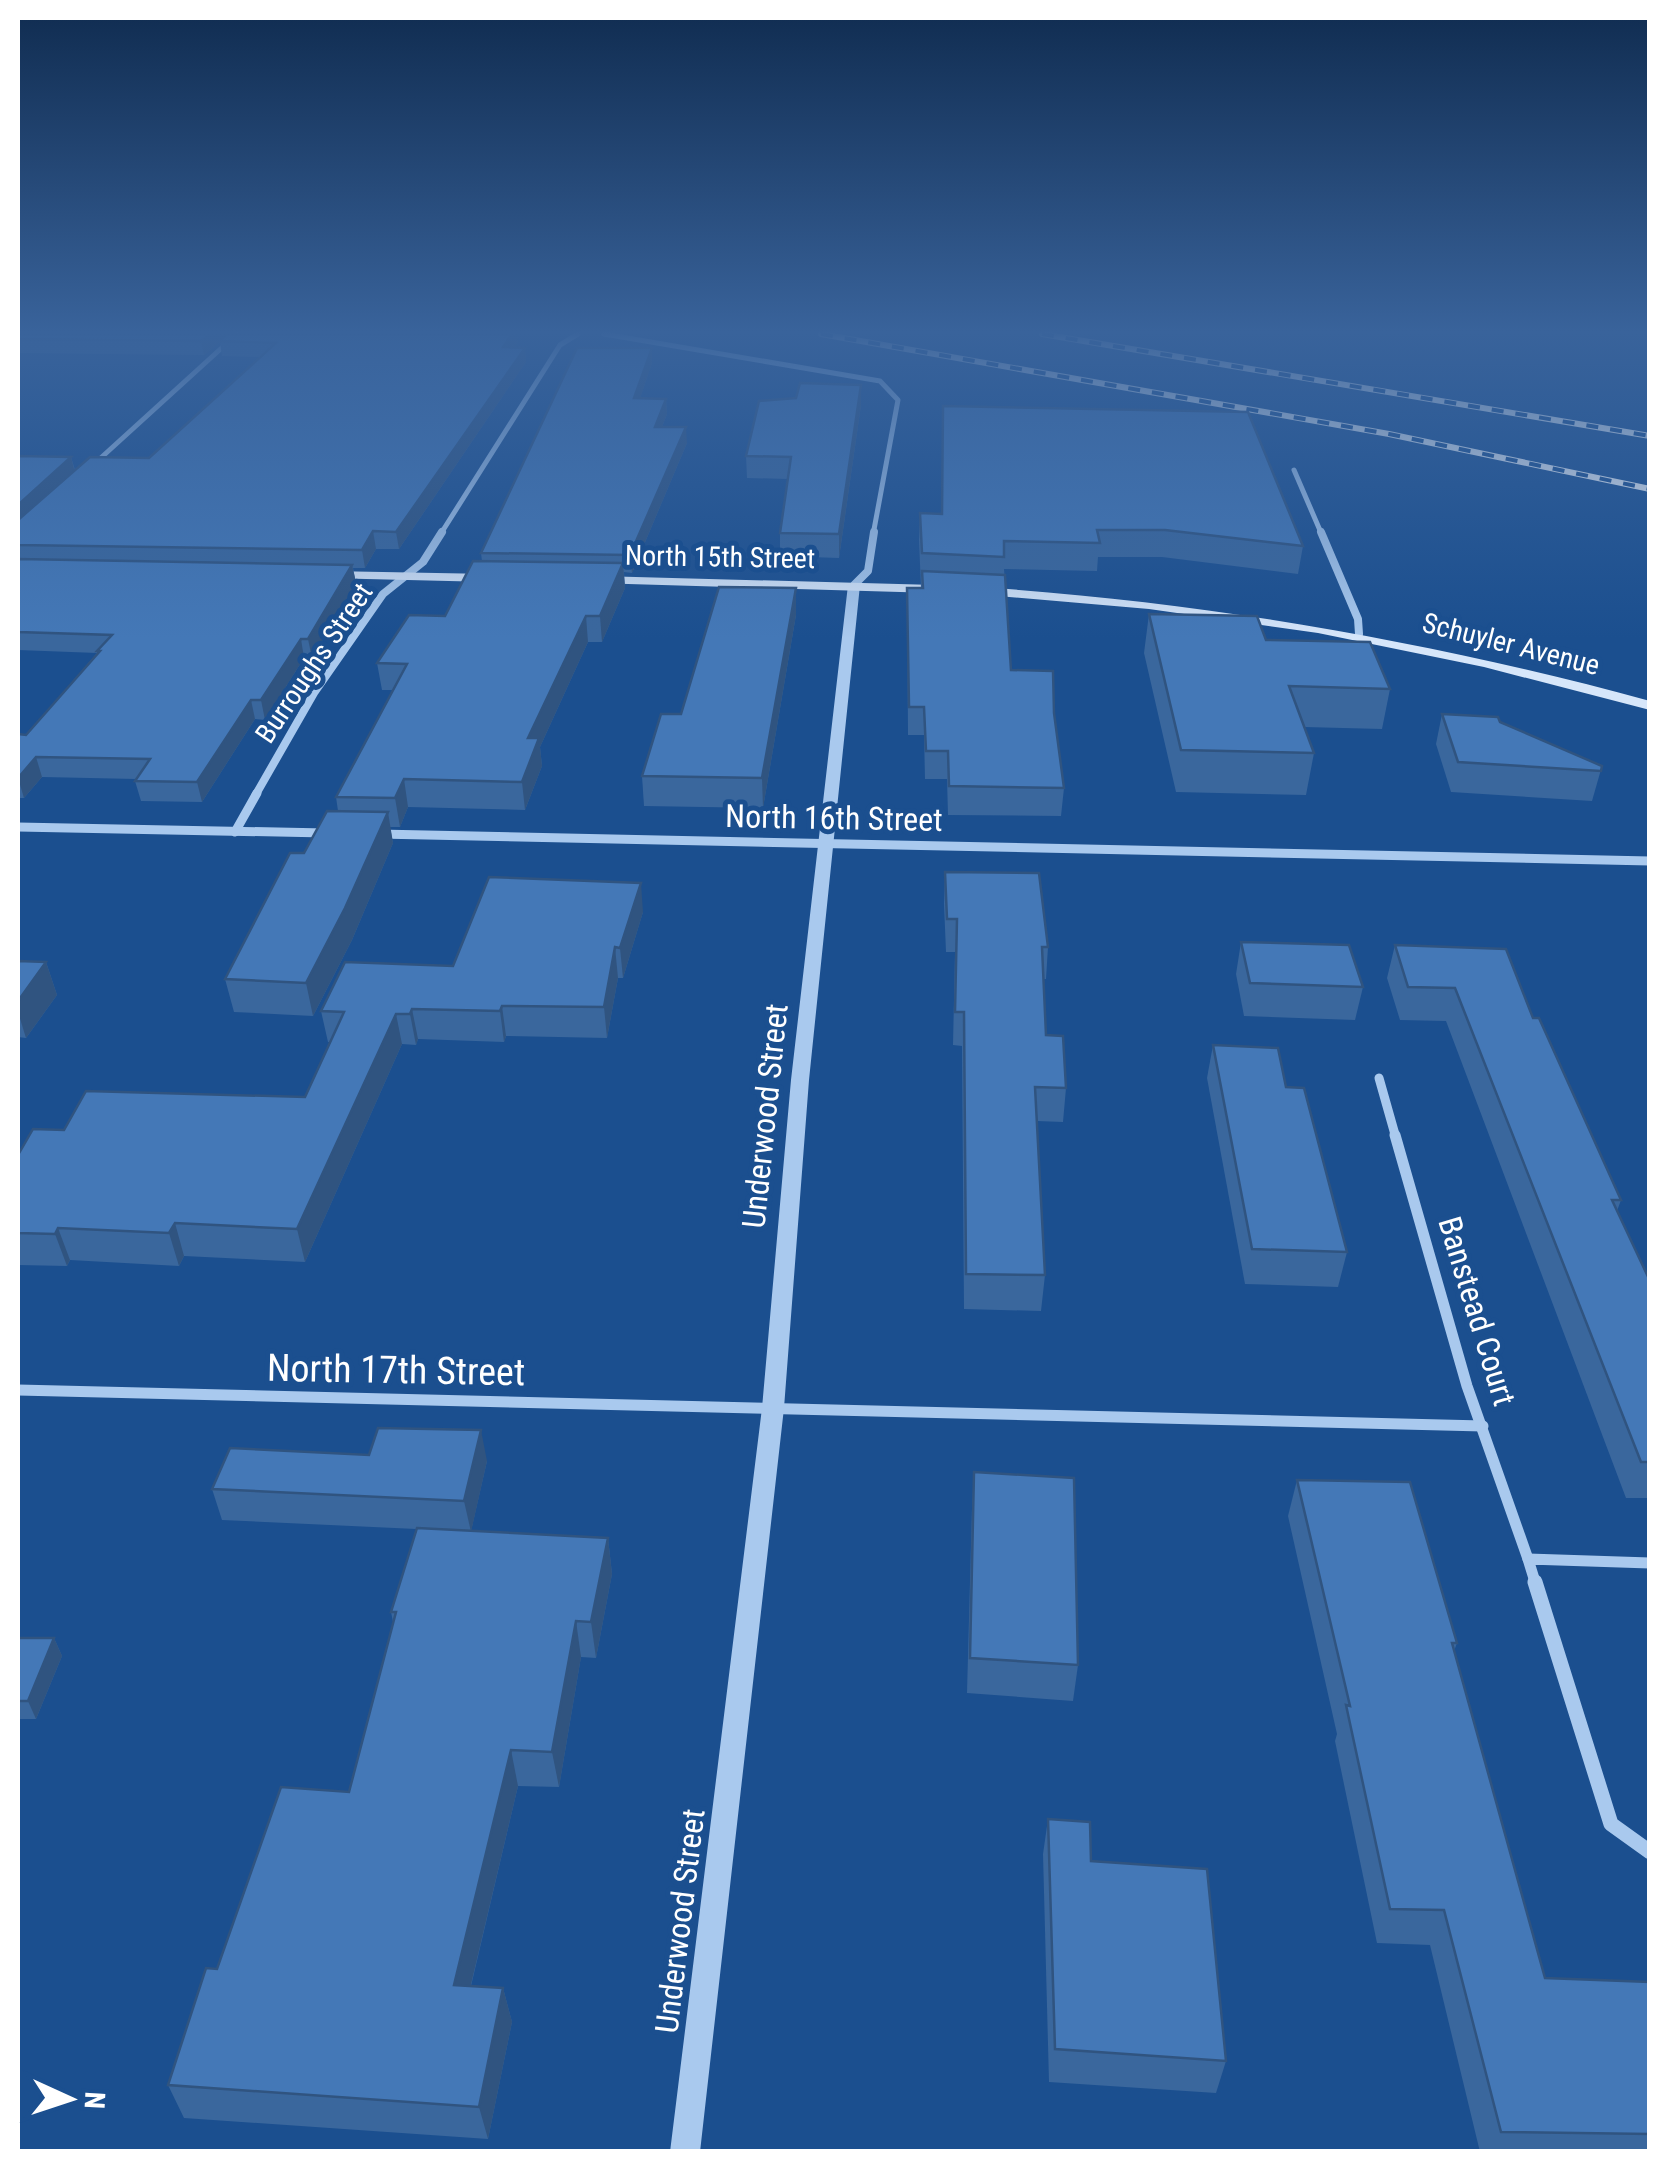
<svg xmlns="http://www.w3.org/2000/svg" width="1667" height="2169" font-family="'Roboto Condensed',sans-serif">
<rect width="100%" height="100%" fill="#1b4f8f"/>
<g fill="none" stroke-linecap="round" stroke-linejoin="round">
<g stroke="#a9c9ee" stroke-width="5">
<polyline points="604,334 880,381 898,400 873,535"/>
<polyline points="93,465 237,334"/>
<polyline points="1294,470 1322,535"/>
<polyline points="440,535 560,345 578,334"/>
</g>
<g stroke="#a9c9ee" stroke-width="8">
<polyline points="1321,532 1358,619 1359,634"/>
<polyline points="854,585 868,571 874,532"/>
<polyline points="255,796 314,693 383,594 423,562 442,532"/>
</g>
<g stroke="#a9c9ee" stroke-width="9">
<polyline points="18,827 326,833"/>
<polyline points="235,832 257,793"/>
<polyline points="378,834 1650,861"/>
<polyline points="1379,1078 1396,1138"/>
</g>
<g stroke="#a9c9ee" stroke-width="11">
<polyline points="1395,1135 1467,1386 1528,1559"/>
<polyline points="18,1390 1483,1426"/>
<polyline points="1536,1585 1528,1559 1650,1563"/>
</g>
<polyline stroke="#a9c9ee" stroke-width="15" points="1535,1582 1611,1824 1650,1852"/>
<polygon fill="#a9c9ee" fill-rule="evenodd" points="854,582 860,585 809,1080 784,1408 700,2152 670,2152 762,1408 791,1080 848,585"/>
<g fill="#d6e6fa" fill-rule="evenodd">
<polygon points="329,571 490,574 496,578 490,582 325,578 323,575"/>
<polygon points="599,576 935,585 941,589 935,593 594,583 593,580"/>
<path d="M979,587C1207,602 1429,641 1650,701V710L1484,667L1318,633L1149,609L974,594L973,591Z"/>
</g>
<g stroke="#fff" stroke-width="6">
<g id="rail">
<polyline points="821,334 1389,434 1650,489"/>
<polyline points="1042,334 1650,436"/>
</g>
</g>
<use href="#rail" stroke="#1b4f8f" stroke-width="4" stroke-dasharray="12" stroke-linecap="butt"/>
</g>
<g fill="#3a679d">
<polygon points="18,334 518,341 514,348 525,348 526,362 399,549 376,549 365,568 353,568 356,583 312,658 304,658 265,720 255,719 202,802 141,801 135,781 136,779 42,777 24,798 18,798 18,734 26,735 97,653 18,650 18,456 71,457 75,470 149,458 260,357 222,356 220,342 204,355 18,353"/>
<polygon points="652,348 652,363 640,398 666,399 667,414 662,427 687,443 632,573 624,572 625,588 602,642 588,642 540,747 542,766 525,810 408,807 400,827 390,827 393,843 352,940 313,1016 234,1012 225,979 304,853 338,811 336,797 393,690 382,690 377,663 445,616 482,561 481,553"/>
<polygon points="861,385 861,405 839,558 780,556 780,533 788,479 747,478 746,456 796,398"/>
<polygon points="943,406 1303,546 1298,574 1162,557 1098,557 1097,571 1004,569 1011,670 1054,713 1064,788 1061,816 948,815 947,779 925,779 924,735 908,735 907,588 921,588 919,540 920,513 941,514"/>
<polygon points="796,588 796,615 763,808 644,806 642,776"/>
<polygon points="1149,614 1390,689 1382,729 1304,727 1314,753 1306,795 1176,792 1144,653"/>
<polygon points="1442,714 1500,722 1602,766 1592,801 1451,792 1436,744"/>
<polygon points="945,872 1048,947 1046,979 1043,979 1046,1035 1066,1088 1063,1122 1037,1121 1045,1275 1041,1311 964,1309 962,1046 953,1045 955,952 946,952 944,904"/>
<polygon points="643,912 623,978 618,978 607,1038 506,1036 504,1042 418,1039 416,1045 402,1044 305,1262 184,1256 179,1266 70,1260 67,1266 18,1265 18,1155 64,1130 305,1097 330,1042 328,1042 321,1011 453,966"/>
<polygon points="1241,942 1363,987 1355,1020 1244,1016 1236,974"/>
<polygon points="1395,945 1533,1018 1621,1200 1617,1211 1650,1281 1650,1498 1626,1498 1446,1021 1400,1020 1387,978"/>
<polygon points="18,961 46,962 57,995 26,1038 18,1037"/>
<polygon points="1213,1045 1347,1252 1338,1287 1245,1284 1207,1078"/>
<polygon points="487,1461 471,1531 608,1538 612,1574 596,1658 581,1657 559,1787 518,1786 471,1986 503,1988 512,2022 488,2139 184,2118 168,2085 217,1969 349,1792 393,1622 391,1612 416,1529 222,1520 212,1489"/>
<polygon points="974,1472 1078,1665 1073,1701 967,1693 972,1508"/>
<polygon points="1297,1480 1457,1643 1454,1651 1545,1978 1650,1982 1650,2152 1480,2152 1430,1945 1377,1943 1335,1741 1337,1734 1288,1516"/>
<polygon points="18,1638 54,1638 62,1656 36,1719 18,1719"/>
<polygon points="1048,1819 1091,1861 1226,2061 1216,2093 1049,2082 1043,1854"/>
</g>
<g fill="#305480">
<polygon points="210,334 229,334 204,355 201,341"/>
<polygon points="512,334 517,334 518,341 505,362 503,347"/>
<polygon points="525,348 526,362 399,549 396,532"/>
<polygon points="652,348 652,363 635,413 634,398"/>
<polygon points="861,385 861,405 839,558 839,534"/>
<polygon points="666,399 667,414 656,442 655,427"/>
<polygon points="686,427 687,443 632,573 630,555"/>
<polygon points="71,457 75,473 18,526 18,505"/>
<polygon points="373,531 376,549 365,568 362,550"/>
<polygon points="623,563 625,588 602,642 600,616"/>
<polygon points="352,565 356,583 312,658 308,639"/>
<polygon points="796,588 796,615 763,808 762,778"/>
<polygon points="586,616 588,642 540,747 542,766 525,810 522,782 528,738"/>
<polygon points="301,639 304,658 265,720 261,700"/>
<polygon points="251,700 255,719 202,802 197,782"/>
<polygon points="36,757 42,777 24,798 18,778"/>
<polygon points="404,779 408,807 400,827 395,798"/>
<polygon points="388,812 393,843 352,940 313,1016 306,983"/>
<polygon points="641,883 643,912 623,978 620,948"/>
<polygon points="615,947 618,978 607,1038 604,1007"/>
<polygon points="46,962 57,995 26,1038 18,1012 18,1001"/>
<polygon points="502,1006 506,1036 504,1042 500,1011"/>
<polygon points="412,1009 418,1039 416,1045 410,1014"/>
<polygon points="396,1014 402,1044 305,1262 297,1229"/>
<polygon points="175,1223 184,1256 179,1266 169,1233"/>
<polygon points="58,1228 70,1260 67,1266 55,1234"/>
<polygon points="481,1430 487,1461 471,1532 464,1501"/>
<polygon points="608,1538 612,1574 596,1658 591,1622"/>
<polygon points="576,1621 581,1657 559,1787 552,1752"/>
<polygon points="54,1638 62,1656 36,1719 28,1701"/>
<polygon points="511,1750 518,1786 463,2018 454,1985"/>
<polygon points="503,1988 512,2022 488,2139 479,2107"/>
</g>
<g fill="#4478b7" stroke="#305480" stroke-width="2.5">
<polygon points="18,334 210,334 201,341 18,339"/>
<polygon points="227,334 512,334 503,347 525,348 396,532 373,531 362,550 18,545 18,520 90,457 149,458 276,343 219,341"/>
<polygon points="577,348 652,348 634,398 666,399 655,427 686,427 630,555 481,553"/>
<polygon points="800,383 861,385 839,534 780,533 791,457 746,456 759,401 796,398"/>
<polygon points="943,406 1248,412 1303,546 1165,530 1097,530 1100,543 1004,541 1004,557 922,553 920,513 942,514"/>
<polygon points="18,456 71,457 18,505"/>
<polygon points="18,559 352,565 308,639 301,639 261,700 251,700 197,782 135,781 150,759 36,757 18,778 18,734 26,735 100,651 97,651 112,635 18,632"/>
<polygon points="473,561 623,563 600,616 586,616 528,738 539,738 522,782 404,779 395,798 336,797 407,664 377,663 409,615 445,616"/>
<polygon points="922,571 1005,575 1011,670 1053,671 1054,713 1064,788 949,786 948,751 926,751 924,707 909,707 907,588 923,588"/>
<polygon points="719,587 796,588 762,778 642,776 661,714 681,714"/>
<polygon points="1149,614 1257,616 1266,640 1370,642 1390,689 1289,686 1314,753 1181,750"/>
<polygon points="1442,714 1498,717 1500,722 1602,766 1601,771 1458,762"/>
<polygon points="327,811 388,812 345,908 306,983 225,979 290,853 304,853"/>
<polygon points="945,872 1039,873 1048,947 1042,947 1046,1035 1063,1036 1066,1088 1035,1087 1045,1275 966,1274 964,1012 955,1012 957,919 947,919"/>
<polygon points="489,877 641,883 620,948 615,947 604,1007 502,1006 500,1011 412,1009 410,1014 396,1014 297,1229 175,1223 169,1233 58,1228 55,1234 18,1233 18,1155 33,1129 64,1130 86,1091 305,1097 344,1012 321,1011 345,962 453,966"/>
<polygon points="1241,942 1349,945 1363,987 1250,983"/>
<polygon points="1395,945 1506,949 1533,1018 1539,1018 1621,1200 1612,1200 1650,1281 1650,1462 1641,1462 1455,988 1408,987"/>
<polygon points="18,961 46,962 18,1001"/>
<polygon points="1213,1045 1278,1048 1286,1087 1304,1088 1347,1252 1252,1249"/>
<polygon points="378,1428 481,1430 464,1501 212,1489 230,1448 369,1455"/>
<polygon points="974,1472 1074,1478 1078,1665 970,1658"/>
<polygon points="1297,1480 1410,1482 1457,1643 1452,1643 1545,1978 1650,1982 1650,2134 1501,2132 1444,1910 1390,1909 1346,1705 1350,1706"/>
<polygon points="417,1528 608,1538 591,1622 576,1621 552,1752 511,1750 454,1985 503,1988 479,2107 168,2085 206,1968 217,1969 281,1787 349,1792 396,1612 391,1612"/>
<polygon points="18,1638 54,1638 28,1701 18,1701"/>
<polygon points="1048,1819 1090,1822 1091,1861 1207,1869 1226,2061 1055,2049"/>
</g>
<linearGradient id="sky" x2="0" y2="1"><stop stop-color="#0f2b4f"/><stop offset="0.52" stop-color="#39639b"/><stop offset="1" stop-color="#39639b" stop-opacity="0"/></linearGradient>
<rect width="1667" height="638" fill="url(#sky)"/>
<g text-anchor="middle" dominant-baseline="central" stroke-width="10" stroke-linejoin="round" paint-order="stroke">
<g font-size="28" fill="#fff" stroke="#1b4f8f">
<text transform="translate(720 557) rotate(1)">North 15th Street</text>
<text transform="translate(1511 644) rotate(14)">Schuyler Avenue</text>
<text transform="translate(314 663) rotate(-56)">Burroughs Street</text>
</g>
<g font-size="32" fill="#fff" stroke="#1b4f8f">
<text transform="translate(834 818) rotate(1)">North 16th Street</text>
<text transform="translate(765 1116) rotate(-84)">Underwood Street</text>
<text transform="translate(1477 1311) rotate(73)">Banstead Court</text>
<text transform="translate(680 1921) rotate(-83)">Underwood Street</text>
</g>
<g font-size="38" fill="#fff" stroke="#1b4f8f">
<text transform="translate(396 1370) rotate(1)">North 17th Street</text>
</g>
</g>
<rect width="1667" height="2169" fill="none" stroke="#ffffff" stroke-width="40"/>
<g transform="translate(70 2099) rotate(93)" stroke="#1b4f8f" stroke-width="8" paint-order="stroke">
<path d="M0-8L18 38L0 25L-18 38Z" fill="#ffffff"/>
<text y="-15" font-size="28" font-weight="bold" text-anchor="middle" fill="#ffffff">N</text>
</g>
</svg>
